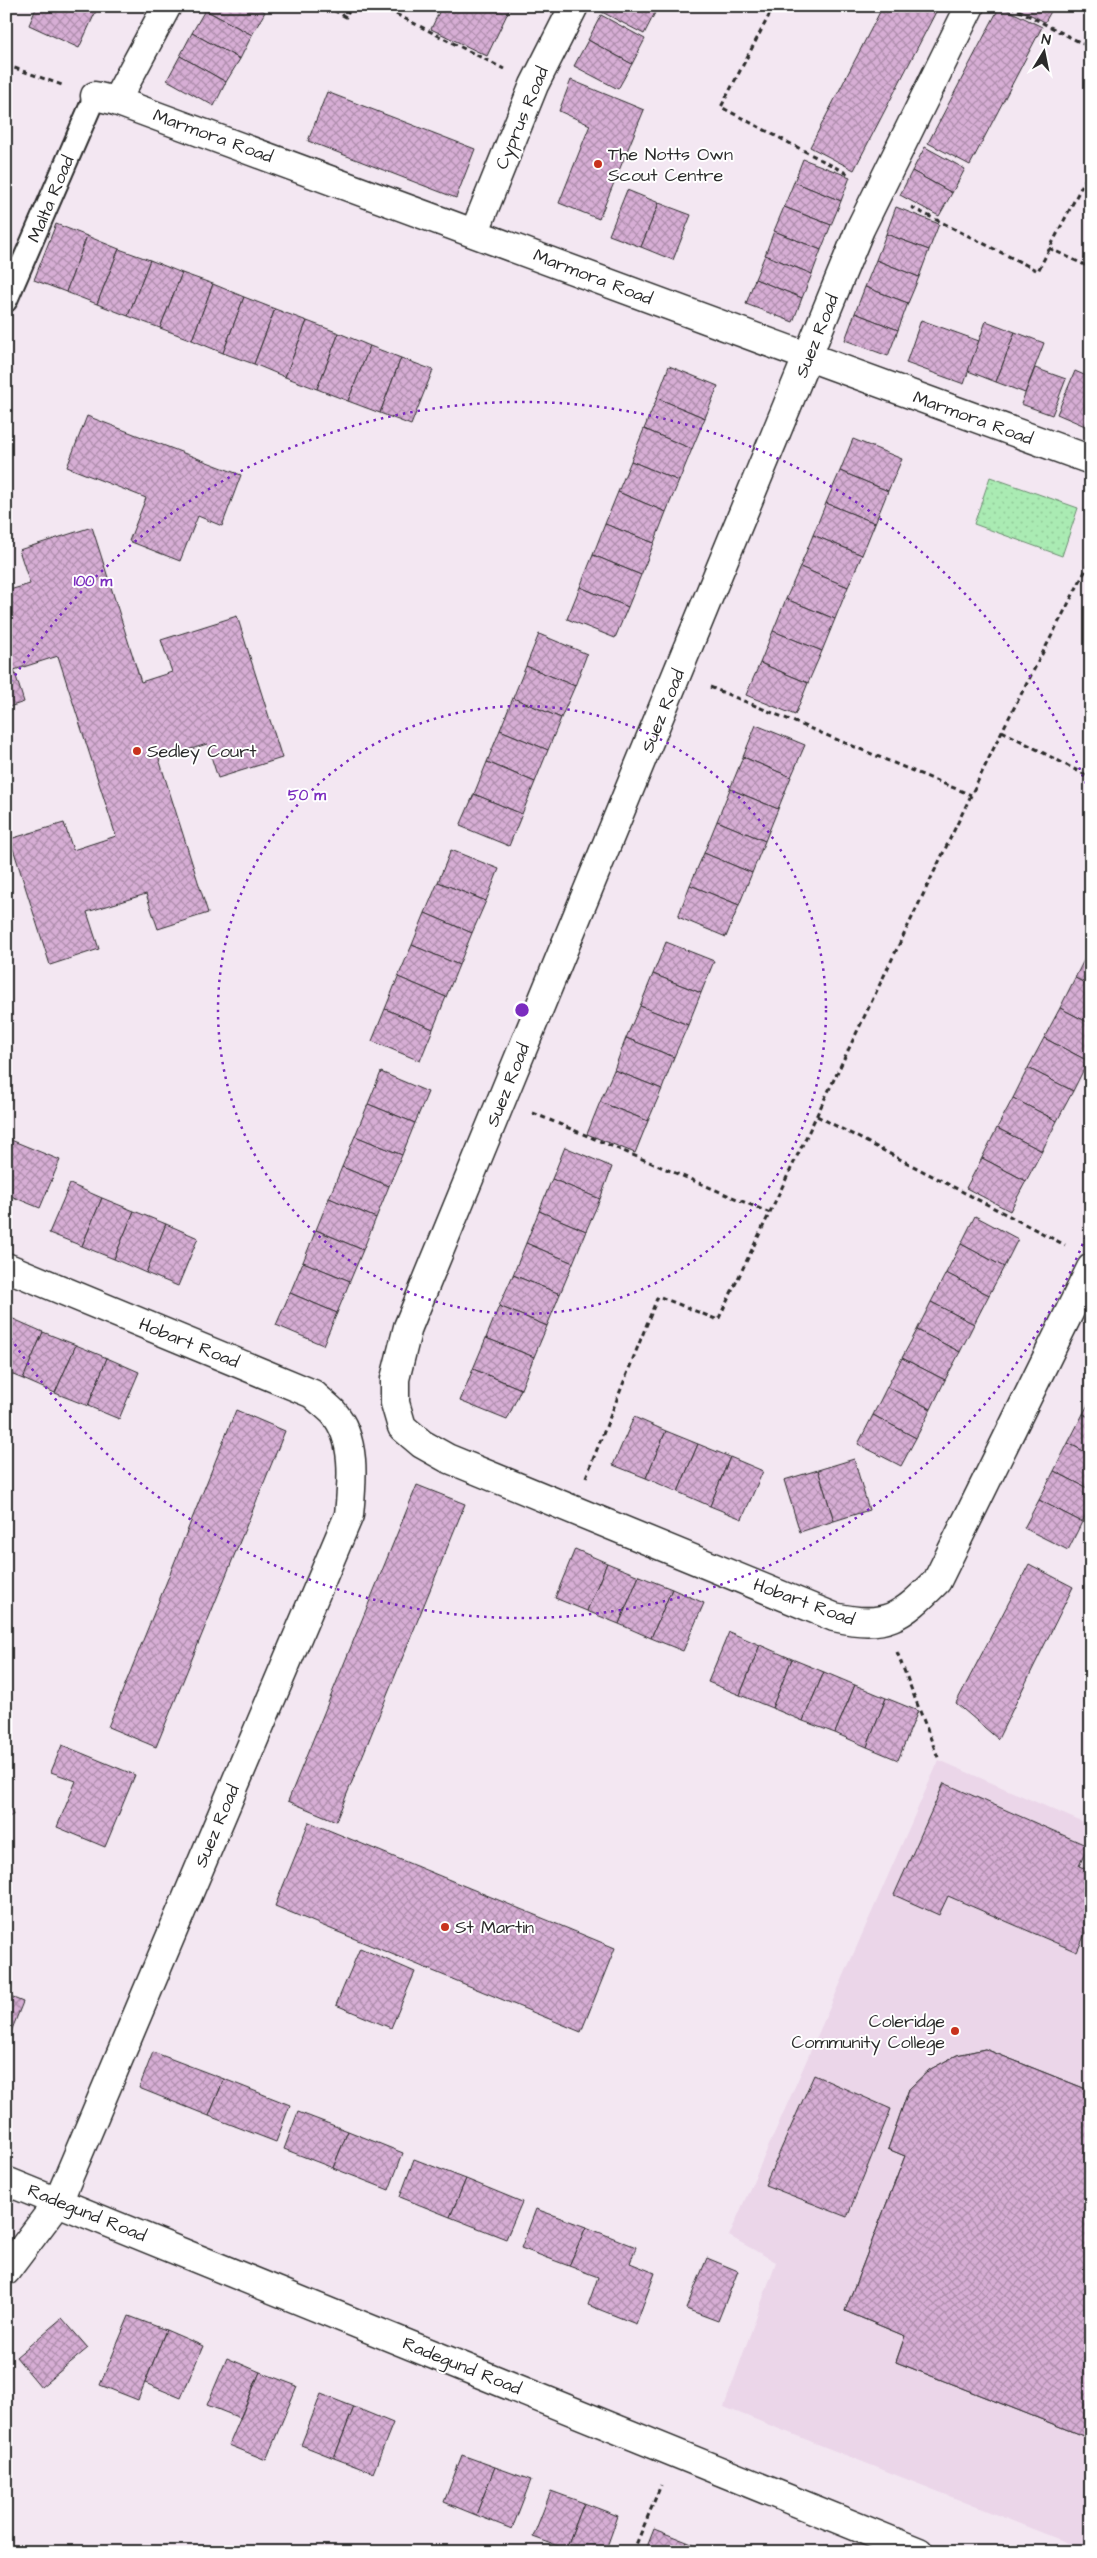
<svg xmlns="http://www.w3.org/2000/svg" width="1097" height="2558" font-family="'Architects Daughter',sans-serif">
<defs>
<pattern id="park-dots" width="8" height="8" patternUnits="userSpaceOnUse" patternTransform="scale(1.25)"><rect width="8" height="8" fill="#aaebb3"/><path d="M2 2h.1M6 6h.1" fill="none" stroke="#92ca9a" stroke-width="1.8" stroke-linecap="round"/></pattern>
<pattern id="building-cross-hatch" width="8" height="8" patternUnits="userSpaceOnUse" patternTransform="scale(1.25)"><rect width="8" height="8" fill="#d7aed5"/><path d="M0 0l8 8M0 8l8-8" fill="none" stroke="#af8ead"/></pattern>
</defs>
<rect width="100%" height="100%" fill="#f3e7f2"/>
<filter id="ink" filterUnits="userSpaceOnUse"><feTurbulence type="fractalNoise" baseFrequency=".02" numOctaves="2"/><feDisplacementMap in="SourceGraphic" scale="10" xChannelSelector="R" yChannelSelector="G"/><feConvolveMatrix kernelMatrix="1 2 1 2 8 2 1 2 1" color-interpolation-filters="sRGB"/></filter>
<g filter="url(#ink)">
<polygon fill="#ebd6e9" points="939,1760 1091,1826 1091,2552 724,2407 776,2262 729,2236"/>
<polygon fill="url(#park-dots)" stroke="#6a8b6f" points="990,477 1078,508 1062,556 974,524"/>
<g fill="url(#building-cross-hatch)" stroke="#2b2b2b">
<polygon points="37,6 85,6 96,11 79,48 29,25"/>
<polygon points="207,6 255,6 265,12 252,35 205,10"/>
<polygon points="442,6 511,6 487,56 431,29"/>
<polygon points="605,6 657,6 658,7 644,34 602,12"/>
<polygon points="883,6 939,6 854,170 810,147"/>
<polygon points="1000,6 1042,27 970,165 928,143"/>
<polygon points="1013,6 1054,6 1045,22"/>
<polygon points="205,10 252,35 240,59 192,33"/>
<polygon points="601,15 645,39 632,64 588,40"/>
<polygon points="192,33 240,59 226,82 180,56"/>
<polygon points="588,40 632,64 618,89 574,66"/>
<polygon points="180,56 226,82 214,106 167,80"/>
<polygon points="571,80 644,110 599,219 559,203 590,125 559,111"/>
<polygon points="327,92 475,149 456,198 308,141"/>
<polygon points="925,147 965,169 952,193 912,171"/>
<polygon points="803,159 850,177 841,201 794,182"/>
<polygon points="912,171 952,193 939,216 900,195"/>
<polygon points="794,182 841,201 831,225 784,207"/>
<polygon points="627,190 659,203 641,247 609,235"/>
<polygon points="659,203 691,215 673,260 641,247"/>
<polygon points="784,207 831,225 821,250 774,231"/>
<polygon points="896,207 939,224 929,250 886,234"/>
<polygon points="56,224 87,236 66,292 34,280"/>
<polygon points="774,231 821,250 812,274 765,255"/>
<polygon points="886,234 929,250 919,277 876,260"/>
<polygon points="87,236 119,249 97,304 66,292"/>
<polygon points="119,249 150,260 128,316 97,304"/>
<polygon points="765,255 812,274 802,298 755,279"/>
<polygon points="150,260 182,273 160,328 128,316"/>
<polygon points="876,260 919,277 908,303 865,287"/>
<polygon points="182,273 213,284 192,340 160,328"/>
<polygon points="755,279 802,298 793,322 746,304"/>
<polygon points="213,284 244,297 223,353 192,340"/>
<polygon points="865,287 908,303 898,330 855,313"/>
<polygon points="244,297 275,309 254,364 223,353"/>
<polygon points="275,309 307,321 285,377 254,364"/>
<polygon points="855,313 898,330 888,356 845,340"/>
<polygon points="921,320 979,341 964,384 906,363"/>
<polygon points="307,321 339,333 317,389 285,377"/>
<polygon points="986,321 1015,332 996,382 968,371"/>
<polygon points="1015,332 1044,343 1025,393 996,382"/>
<polygon points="339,333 370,346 348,401 317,389"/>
<polygon points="370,346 401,358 380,413 348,401"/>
<polygon points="401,358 433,370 411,425 380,413"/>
<polygon points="669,366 718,386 705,418 657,398"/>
<polygon points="1035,368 1066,379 1052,415 1021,404"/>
<polygon points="1075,371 1091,378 1091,412 1085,426 1057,414"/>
<polygon points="657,398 705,418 692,449 644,429"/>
<polygon points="87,416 241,475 222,526 198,516 180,561 129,541 146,498 67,467"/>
<polygon points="644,429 692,449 679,481 631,461"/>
<polygon points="853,439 902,459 888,491 840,471"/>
<polygon points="631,461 679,481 666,512 618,492"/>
<polygon points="840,471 888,491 875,523 826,503"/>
<polygon points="618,492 666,512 654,543 605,524"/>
<polygon points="826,503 875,523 862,555 813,535"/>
<polygon points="605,524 654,543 641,575 593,555"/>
<polygon points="92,527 141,682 172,672 161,640 237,616 282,758 218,778 207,744 159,759 208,913 158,929 146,894 87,912 99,949 50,965 10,839 64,823 73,850 116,836 58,656 14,670 24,702 6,708 6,591 30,584 19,550"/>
<polygon points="813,535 862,555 848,587 800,567"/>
<polygon points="593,555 641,575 628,607 580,587"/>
<polygon points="800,567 848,587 835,619 786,599"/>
<polygon points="580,587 628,607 615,638 567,619"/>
<polygon points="786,599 835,619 822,651 773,631"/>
<polygon points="773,631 822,651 808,683 760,663"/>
<polygon points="539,634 587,654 575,686 526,666"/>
<polygon points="760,663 808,683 795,715 746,695"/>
<polygon points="526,666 575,686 561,718 513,698"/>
<polygon points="513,698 561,718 548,750 500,730"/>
<polygon points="756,725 805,745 791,777 743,757"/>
<polygon points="500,730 548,750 535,782 487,762"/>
<polygon points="743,757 791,777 778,809 730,789"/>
<polygon points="487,762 535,782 522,814 474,794"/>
<polygon points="730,789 778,809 765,841 717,821"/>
<polygon points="474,794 522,814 509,846 460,826"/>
<polygon points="717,821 765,841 752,873 704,853"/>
<polygon points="451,850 499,869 486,901 438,882"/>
<polygon points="704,853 752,873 739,905 690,885"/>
<polygon points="438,882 486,901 472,933 425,913"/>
<polygon points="690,885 739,905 726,937 678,917"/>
<polygon points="425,913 472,933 459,965 412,945"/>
<polygon points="666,942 714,961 701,993 653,974"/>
<polygon points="412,945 459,965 446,997 398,977"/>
<polygon points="1090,948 1091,948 1091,986 1075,978"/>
<polygon points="653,974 701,993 688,1025 640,1006"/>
<polygon points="398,977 446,997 433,1029 385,1009"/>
<polygon points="1075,978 1091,986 1091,1024 1060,1008"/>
<polygon points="640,1006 688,1025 674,1057 626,1038"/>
<polygon points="1060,1008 1091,1024 1091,1056 1088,1061 1044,1038"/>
<polygon points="385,1009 433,1029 420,1061 372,1041"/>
<polygon points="626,1038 674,1057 662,1089 614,1070"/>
<polygon points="1044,1038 1088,1061 1073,1091 1028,1068"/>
<polygon points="1028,1068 1073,1091 1057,1121 1013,1098"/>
<polygon points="614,1070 662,1089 648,1121 600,1102"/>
<polygon points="381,1072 428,1092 415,1123 368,1104"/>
<polygon points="1013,1098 1057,1121 1042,1151 997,1128"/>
<polygon points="600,1102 648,1121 635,1153 587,1134"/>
<polygon points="368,1104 415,1123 402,1155 355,1136"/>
<polygon points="997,1128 1042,1151 1026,1181 982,1158"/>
<polygon points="355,1136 402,1155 389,1186 342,1167"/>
<polygon points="6,1138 60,1160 40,1208 6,1194"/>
<polygon points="565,1147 612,1167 600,1199 552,1179"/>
<polygon points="982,1158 1026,1181 1010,1211 966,1188"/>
<polygon points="342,1167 389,1186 376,1218 329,1198"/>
<polygon points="552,1179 600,1199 586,1231 539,1211"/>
<polygon points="70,1184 102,1198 82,1246 49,1233"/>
<polygon points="102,1198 134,1211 114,1259 82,1246"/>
<polygon points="329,1198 376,1218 363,1250 316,1230"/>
<polygon points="134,1211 166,1224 146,1273 114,1259"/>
<polygon points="539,1211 586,1231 573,1263 526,1243"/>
<polygon points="975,1216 1018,1239 1004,1267 961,1244"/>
<polygon points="166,1224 198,1238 178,1286 146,1273"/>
<polygon points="316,1230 363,1250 350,1281 303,1262"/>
<polygon points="526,1243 573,1263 560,1294 513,1275"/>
<polygon points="961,1244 1004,1267 989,1295 946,1273"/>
<polygon points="303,1262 350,1281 337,1313 290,1293"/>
<polygon points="946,1273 989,1295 974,1324 931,1302"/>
<polygon points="513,1275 560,1294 547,1326 499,1306"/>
<polygon points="290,1293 337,1313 323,1345 276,1325"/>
<polygon points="931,1302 974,1324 960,1352 917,1330"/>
<polygon points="499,1306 547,1326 534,1357 486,1338"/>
<polygon points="11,1318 43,1332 23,1379 6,1372 6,1329"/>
<polygon points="917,1330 960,1352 945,1380 902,1358"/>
<polygon points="43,1332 76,1345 55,1393 23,1379"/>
<polygon points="486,1338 534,1357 521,1389 473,1369"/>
<polygon points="76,1345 107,1358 88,1406 55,1393"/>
<polygon points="107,1358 139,1372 119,1419 88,1406"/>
<polygon points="902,1358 945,1380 931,1409 887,1387"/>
<polygon points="473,1369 521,1389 507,1420 460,1401"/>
<polygon points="887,1387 931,1409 916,1438 873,1415"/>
<polygon points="1091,1399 1091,1418 1083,1414"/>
<polygon points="236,1410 285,1431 156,1747 108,1727"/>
<polygon points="1083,1414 1091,1418 1091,1455 1068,1443"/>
<polygon points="873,1415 916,1438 901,1466 858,1444"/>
<polygon points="634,1417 666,1431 646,1478 613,1465"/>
<polygon points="666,1431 698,1444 678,1492 646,1478"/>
<polygon points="1068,1443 1091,1455 1091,1490 1054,1471"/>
<polygon points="698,1444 730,1457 710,1506 678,1492"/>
<polygon points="730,1457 763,1471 742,1519 710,1506"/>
<polygon points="854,1459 869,1510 834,1521 818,1470"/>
<polygon points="818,1470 834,1521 800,1532 784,1480"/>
<polygon points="1054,1471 1091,1490 1091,1505 1082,1522 1039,1500"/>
<polygon points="417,1485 465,1504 336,1821 288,1801"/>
<polygon points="1039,1500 1082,1522 1068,1550 1024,1528"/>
<polygon points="575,1549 607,1563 587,1611 555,1598"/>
<polygon points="607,1563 639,1576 619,1624 587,1611"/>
<polygon points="1029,1564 1073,1587 998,1739 956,1703"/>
<polygon points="639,1576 672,1589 651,1638 619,1624"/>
<polygon points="672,1589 704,1603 683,1651 651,1638"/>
<polygon points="729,1632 760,1645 740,1695 708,1682"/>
<polygon points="760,1645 792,1659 772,1708 740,1695"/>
<polygon points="792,1659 824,1672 803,1721 772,1708"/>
<polygon points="824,1672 855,1685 835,1733 803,1721"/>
<polygon points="855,1685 886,1698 867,1747 835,1733"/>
<polygon points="886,1698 918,1711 898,1760 867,1747"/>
<polygon points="62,1745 135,1775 105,1847 57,1827 76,1781 51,1772"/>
<polygon points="944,1783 1088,1846 1079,1866 1091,1871 1091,1921 1077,1952 948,1896 939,1915 894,1895"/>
<polygon points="6,1799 13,1815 6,1818"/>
<polygon points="309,1822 615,1948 581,2032 275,1906"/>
<polygon points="360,1948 415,1972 391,2028 336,2005"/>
<polygon points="6,1995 23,2002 6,2044"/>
<polygon points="985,2049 1091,2091 1091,2439 896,2362 905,2336 845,2311 905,2156 888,2149 909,2089 929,2070 957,2055"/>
<polygon points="985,2049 1091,2091 1091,2439 896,2362 905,2336 845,2311 905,2156 888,2149 909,2089 929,2070 957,2055"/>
<polygon points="153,2052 224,2079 209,2116 139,2088"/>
<polygon points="814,2075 891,2109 847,2217 765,2185"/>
<polygon points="224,2079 290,2105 276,2142 209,2116"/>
<polygon points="298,2112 348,2131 333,2168 284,2149"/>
<polygon points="348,2131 403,2153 389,2190 333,2168"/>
<polygon points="414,2159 466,2179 450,2217 400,2197"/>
<polygon points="466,2179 522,2202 506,2239 450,2217"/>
<polygon points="536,2209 586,2227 569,2266 521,2248"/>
<polygon points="586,2227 636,2247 630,2263 655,2273 636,2324 588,2305 598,2277 569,2266"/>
<polygon points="707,2258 738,2271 718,2321 686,2309"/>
<polygon points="129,2316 166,2330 138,2400 100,2385"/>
<polygon points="62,2318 88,2348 41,2387 16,2357"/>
<polygon points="166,2330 203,2346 181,2398 145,2383"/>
<polygon points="227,2358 260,2372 240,2418 207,2405"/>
<polygon points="260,2372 297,2386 266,2460 229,2445"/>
<polygon points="321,2394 354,2407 334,2458 301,2445"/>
<polygon points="354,2407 393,2423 373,2473 334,2458"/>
<polygon points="462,2455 495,2467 476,2515 444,2502"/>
<polygon points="495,2467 531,2480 512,2529 476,2515"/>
<polygon points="551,2491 584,2503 566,2549 533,2537"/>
<polygon points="584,2503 618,2516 605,2552 573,2552 566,2549"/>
<polygon points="654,2529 687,2542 683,2552 645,2552"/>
<polygon points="687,2542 711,2552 683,2552"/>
</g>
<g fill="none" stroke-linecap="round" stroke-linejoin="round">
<g stroke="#2b2b2b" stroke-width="25">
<polyline id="service" points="6,301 95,96"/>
</g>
<g stroke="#2b2b2b" stroke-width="31">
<g id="minor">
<path d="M970,6L860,229L408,1327L395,1379V1403L402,1427L422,1444L447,1458L834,1617C887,1629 901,1617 937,1581L1091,1268"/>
<path d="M95,96L116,101C441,219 765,343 1091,460"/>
<polyline points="116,101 167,6"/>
<polyline points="475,231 534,85 574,6"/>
<path d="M6,1267L313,1394C319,1400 327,1406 333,1412C357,1439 352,1483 349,1515L58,2202L6,2271"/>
<polyline points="6,2181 919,2552"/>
</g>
</g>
<g stroke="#2b2b2b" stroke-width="3" stroke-dasharray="5 4" stroke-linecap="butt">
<polyline points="326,6 346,17 352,6"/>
<polyline points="380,6 504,69"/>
<polyline points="774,6 721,107 848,174"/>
<polyline points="1010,6 1091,48"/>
<polyline points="6,65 62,85"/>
<polyline points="911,207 1038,271 1091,168"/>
<polyline points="1049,248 1091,268"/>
<polyline points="710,687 971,795"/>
<polyline points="1002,731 1091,778"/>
<polyline points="533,1113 770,1213"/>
<polyline points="817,1116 1065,1245"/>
<polyline points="586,1477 658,1296 718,1320 1002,731 1091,560"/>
<polyline points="897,1652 939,1760"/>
<polyline points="633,2552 661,2485"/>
</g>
<use href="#service" stroke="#fff" stroke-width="21"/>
<use href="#minor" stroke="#fff" stroke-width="28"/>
</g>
</g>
<g fill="none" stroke="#7b2cbf" stroke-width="2.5" stroke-dasharray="2.5 5">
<circle cx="522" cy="1010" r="304"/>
<path d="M1091 1223A607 607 0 0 1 7 1332M7 688A607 607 0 0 1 1091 797"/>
</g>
<g fill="#c8321e" stroke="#fff" stroke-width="2">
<circle cx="598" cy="164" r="5"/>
<circle cx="137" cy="751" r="5"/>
<circle cx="445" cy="1927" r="5"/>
<circle cx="955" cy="2031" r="5"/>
</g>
<g text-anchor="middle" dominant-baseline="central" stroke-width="4" stroke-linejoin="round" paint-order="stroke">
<g font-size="18" fill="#2b2b2b" stroke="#fff">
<text transform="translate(522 118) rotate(-67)">Cyprus Road</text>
<text transform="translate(213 136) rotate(20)">Marmora Road</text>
<text transform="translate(51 199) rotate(-67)">Malta Road</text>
<text transform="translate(593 277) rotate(21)">Marmora Road</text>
<text transform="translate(817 336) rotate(-68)">Suez Road</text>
<text transform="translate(973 418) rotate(20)">Marmora Road</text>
<text transform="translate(663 711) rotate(-68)">Suez Road</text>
<text transform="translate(508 1085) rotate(-68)">Suez Road</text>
<text transform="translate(189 1343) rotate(22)">Hobart Road</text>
<text transform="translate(804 1602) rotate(20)">Hobart Road</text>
<text transform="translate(217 1826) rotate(-67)">Suez Road</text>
<text transform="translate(87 2213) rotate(22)">Radegund Road</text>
<text transform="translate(462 2366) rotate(22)">Radegund Road</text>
</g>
<g font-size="18" fill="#2b2b2b" stroke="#fff" text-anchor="start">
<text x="608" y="154">The Notts Own<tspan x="608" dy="21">Scout Centre</tspan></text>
<text x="147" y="751">Sedley Court</text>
<text x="455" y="1927">St Martin</text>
<text x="945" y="2021" text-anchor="end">Coleridge<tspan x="945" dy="21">Community College</tspan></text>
</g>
</g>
<circle cx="522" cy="1010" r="8" fill="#7b2cbf" stroke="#fff" stroke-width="2.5"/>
<g font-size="15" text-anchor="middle" font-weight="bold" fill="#7b2cbf" stroke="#fff" stroke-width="4" stroke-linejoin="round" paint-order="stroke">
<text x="93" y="586">100 m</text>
<text x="307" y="800">50 m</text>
</g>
<rect width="1097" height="2558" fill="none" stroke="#fff" stroke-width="25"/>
<rect x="12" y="12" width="1072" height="2533" fill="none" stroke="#2b2b2b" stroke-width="2" filter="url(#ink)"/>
<g transform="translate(1044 52) rotate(10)" stroke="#ffffff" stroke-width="4" paint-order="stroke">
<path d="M0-4L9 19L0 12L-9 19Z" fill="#2b2b2b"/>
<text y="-8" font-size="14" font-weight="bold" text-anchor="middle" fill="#2b2b2b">N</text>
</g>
</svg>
